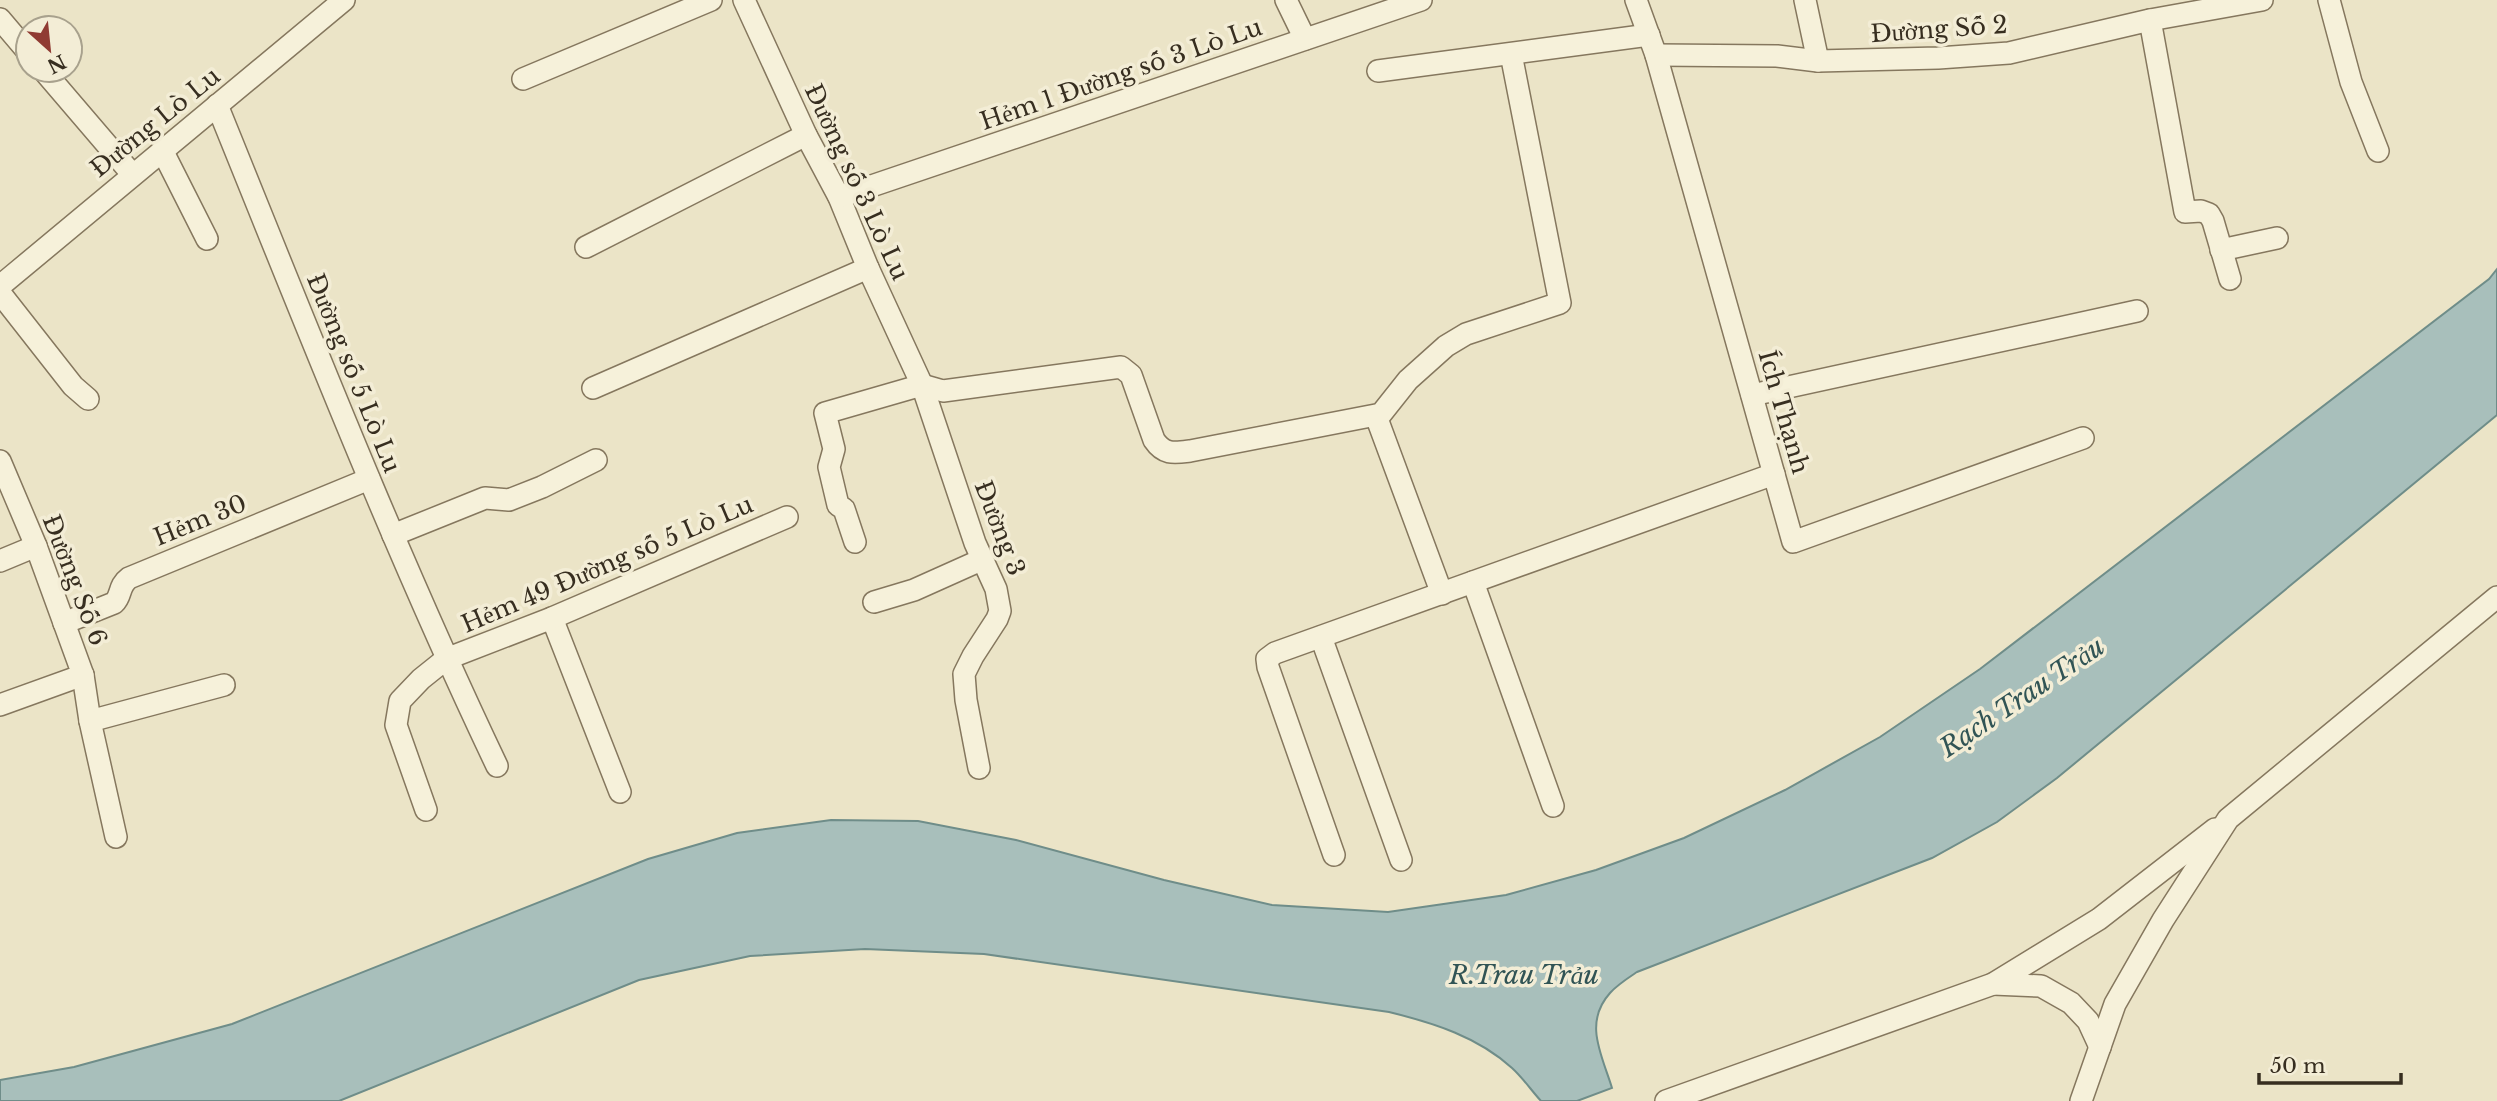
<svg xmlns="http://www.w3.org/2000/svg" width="2497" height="1101" font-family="'Libre Baskerville',serif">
<rect width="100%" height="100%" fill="#ebe4c7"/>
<path fill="#a8bfbb" stroke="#6f8d89" stroke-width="2" d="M2497,269V415L2057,778L1997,822L1932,858L1637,972C1628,978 1617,985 1610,993C1583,1023 1602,1055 1612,1088L1577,1101H1541C1531,1090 1523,1078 1512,1068C1478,1037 1434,1023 1389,1012L984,954L865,949L750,956L639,980L339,1101H0V1080L74,1067L232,1024L648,859L737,833L831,820L918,821L1016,840L1164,880L1272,905L1388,912L1506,895L1596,870L1684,838L1785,790L1880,737L1980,669L2489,279Z"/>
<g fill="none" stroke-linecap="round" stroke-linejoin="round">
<g stroke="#85775e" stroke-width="24">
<g id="minor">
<polyline points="744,0 806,135 839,197 868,268 922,385 975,543 996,589 1000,611 997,619 973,656 964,674 966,700 979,768"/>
<polyline points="1286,0 1305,39"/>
<polyline points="1636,0 1656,55 1793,542 2083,438"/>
<polyline points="1805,0 1818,61"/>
<polyline points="2329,0 2351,82 2378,151"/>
<polyline points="0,19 28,52"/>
<polyline points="2150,20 2185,212 2201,211 2209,214 2213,221 2230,279"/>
<polyline points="1656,55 1777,56 1818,61 1938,58 2009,53 2150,20 2262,0"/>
<polyline points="43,70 132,174"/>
<polyline points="1378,71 1649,35"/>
<polyline points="523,79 711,0"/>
<path d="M217,105C307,327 394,550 497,766"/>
<polyline points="162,150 207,239"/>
<polyline points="839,197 1421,0"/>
<polyline points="586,247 806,135"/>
<polyline points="2221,250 2277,238"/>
<polyline points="0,286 344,0"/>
<polyline points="0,293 73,386 88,399"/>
<path d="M922,385L943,391L1121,367L1131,375L1154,440C1164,455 1174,453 1190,451L1381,414L1408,380L1446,346L1466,334L1560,303L1511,54"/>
<polyline points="593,388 868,268"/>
<polyline points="1752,395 2137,311"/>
<polyline points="1376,416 1442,594"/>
<polyline points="0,461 36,546 83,675 0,705"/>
<polyline points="393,535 485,498 509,500 542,487 596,460"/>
<polyline points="855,542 844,509 838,505 829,467 834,449 825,413 922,385"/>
<polyline points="0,561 36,546"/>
<polyline points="1473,582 1553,806"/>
<polyline points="874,602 914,590 981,560"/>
<polyline points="552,618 620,792"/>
<path d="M64,623L114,603C122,596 118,586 129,578L369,479"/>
<polyline points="1321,637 1401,860"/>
<polyline points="83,675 90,721 224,685"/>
<polyline points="90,721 116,837"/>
<polyline points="426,810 396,725 400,701 421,679 446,659 552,618 787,517"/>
<polyline points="1334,855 1268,667 1267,659 1275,653 1774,474"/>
<polyline points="1993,984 2041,986 2071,1003 2088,1021 2100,1047"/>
<polyline points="1666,1101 1993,984 2099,919 2215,829"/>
<polyline points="2081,1101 2115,1004 2163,920 2228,819 2497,597"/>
</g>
</g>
<use href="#minor" stroke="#f6f1da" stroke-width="21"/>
</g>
<g text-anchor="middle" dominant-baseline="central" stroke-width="7" stroke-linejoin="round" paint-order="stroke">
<g font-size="24" fill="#372e20" stroke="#f3edd6">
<text transform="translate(1939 29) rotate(-4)">Đường Số 2</text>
<text transform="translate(1121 74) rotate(-19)">Hẻm 1 Đường số 3 Lò Lu</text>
<text transform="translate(155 122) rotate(-39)">Đường Lò Lu</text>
<text transform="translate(857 182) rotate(65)">Đường số 3 Lò Lu</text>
<text transform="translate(354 373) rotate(68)">Đường số 5 Lò Lu</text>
<text transform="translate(1784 412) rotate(74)">Ích Thạnh</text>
<text transform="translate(200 520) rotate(-22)">Hẻm 30</text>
<text transform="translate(1000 528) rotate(69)">Đường 3</text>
<text transform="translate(607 564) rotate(-23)">Hẻm 49 Đường số 5 Lò Lu</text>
<text transform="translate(75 580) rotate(69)">Đường Số 6</text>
</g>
<g font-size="26" font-style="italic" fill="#315455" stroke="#f3edd6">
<text transform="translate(2022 697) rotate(-34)">Rạch Trau Trảu</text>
<text x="1524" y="975">R.Trau Trảu</text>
</g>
</g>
<g transform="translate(49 49) rotate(153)"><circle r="33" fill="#f3edd6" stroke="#a8a18d" stroke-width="2"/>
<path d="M0-5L12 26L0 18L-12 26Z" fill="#903b33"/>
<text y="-10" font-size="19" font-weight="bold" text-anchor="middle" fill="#372e20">N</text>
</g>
<path d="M2259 1073v10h142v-10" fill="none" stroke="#372e20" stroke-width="3.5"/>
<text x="2270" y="1073" font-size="21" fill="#372e20" stroke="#f3edd6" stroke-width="5" paint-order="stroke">50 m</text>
</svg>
